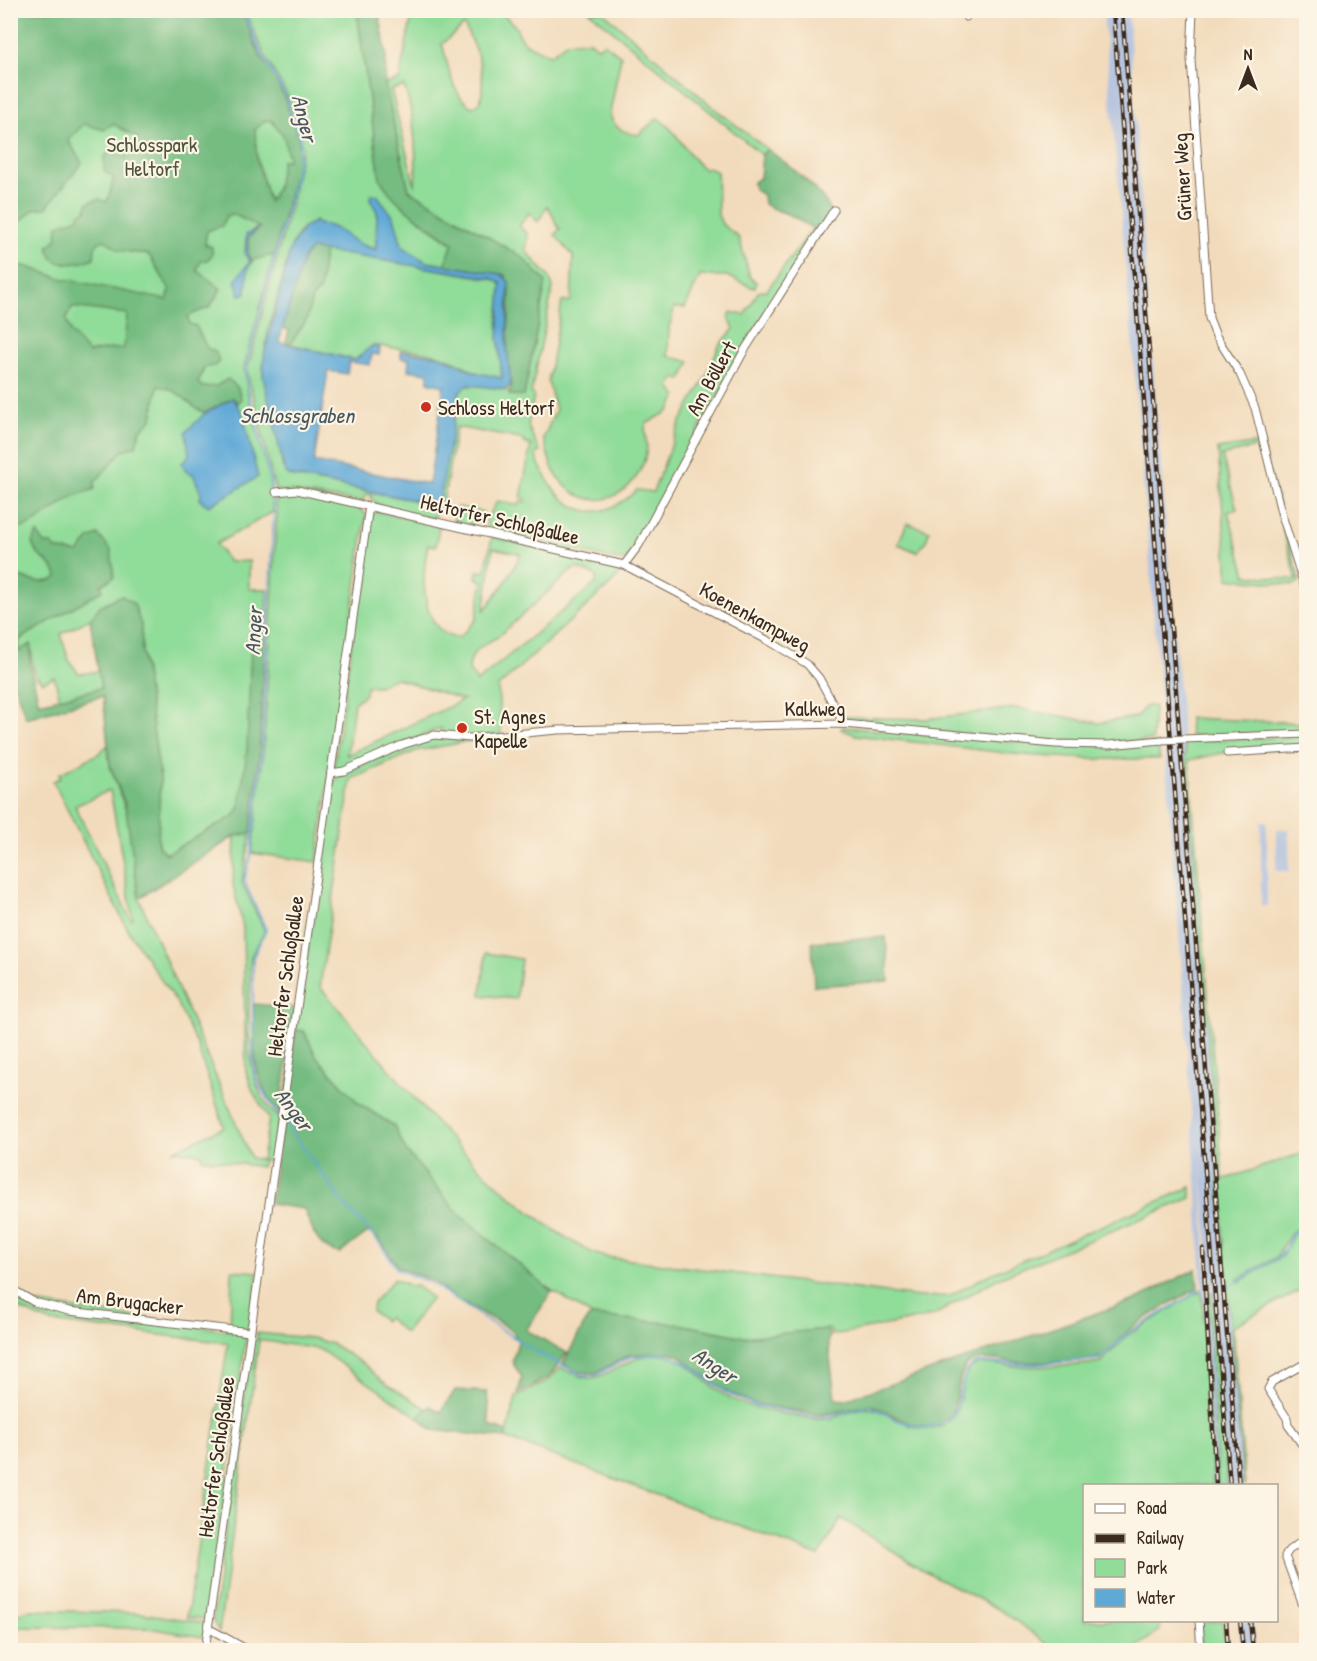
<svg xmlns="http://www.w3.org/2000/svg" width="1317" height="1661" font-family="'Patrick Hand',sans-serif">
<rect width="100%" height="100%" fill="#fcf5e5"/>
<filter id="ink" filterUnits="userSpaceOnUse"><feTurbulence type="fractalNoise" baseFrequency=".0167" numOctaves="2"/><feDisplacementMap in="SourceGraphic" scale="12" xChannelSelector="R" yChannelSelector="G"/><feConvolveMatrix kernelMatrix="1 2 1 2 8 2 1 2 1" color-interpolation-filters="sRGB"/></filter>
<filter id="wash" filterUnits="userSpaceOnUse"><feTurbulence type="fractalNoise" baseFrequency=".008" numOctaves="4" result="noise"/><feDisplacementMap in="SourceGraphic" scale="24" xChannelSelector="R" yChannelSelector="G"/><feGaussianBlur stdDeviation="1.35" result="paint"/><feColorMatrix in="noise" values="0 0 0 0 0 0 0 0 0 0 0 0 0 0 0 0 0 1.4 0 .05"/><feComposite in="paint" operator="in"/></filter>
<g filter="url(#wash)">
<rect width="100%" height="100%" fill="#f2dbbc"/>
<g fill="#b7c5de">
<polygon points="1103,11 1128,11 1148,303 1243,1485 1227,1485 1201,1157 1218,1485 1213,1485 1197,1193 1182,969 1129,303"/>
<rect x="1261" y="821" width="6" height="85"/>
<polygon points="1277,829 1289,829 1289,871 1276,871"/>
<polygon points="1238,1621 1253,1621 1256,1650 1241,1650"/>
</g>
<g fill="#90dc99" stroke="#66835c" stroke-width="1.5" fill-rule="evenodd">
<path d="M10,11H242C257,62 305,105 298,162L244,368L249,400L269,476L273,512L216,544L229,562L249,561V589H267L266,614H255L252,618C251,650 252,797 235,815C224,825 181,849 167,854L158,846L160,778L142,651L141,625L90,619L61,634L68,659L79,674L99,671L102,688L60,698L54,677L43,682C32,676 32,663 32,651L11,663Z"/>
<path d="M245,11H357L380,179C396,207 428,225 453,244L445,265L426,262L402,246L394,217L374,194L370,197L377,212L376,249L356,243L334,228L317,224L315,221L299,232L290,250L268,331L263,364L265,385L279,439L282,466L289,476L439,505L456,404L461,389C473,379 511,392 524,395L545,281L522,257L409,190L385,84L399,80L413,11H500L515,26L523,42L550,55L567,42L590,41L598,47L604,43L621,56L610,113C612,127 625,133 638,135L658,118C680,133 683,151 704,169L708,167L717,172L718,215L722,224L739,238L750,277L757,283L754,288L727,276H700L685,308H674L669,328L668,356L690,362L681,380L674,378L670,388L677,396L669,411L646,424C643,434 649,444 646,455C634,501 586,517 557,476C548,464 548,449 543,439L556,410L548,382L562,302L571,301L573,256L555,235L560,229C553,222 554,213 547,206L538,222L529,213L519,226L528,234L526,251L549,277L553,287L531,393L534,395L528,426L540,452L535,454C554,505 591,533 637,490L653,492L680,423L706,377L719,346L734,329L729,318L731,312L745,315L758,292L767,290L812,229L820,230L752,334L629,557L622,561L489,531L486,522C488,515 493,508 498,501L519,506L520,501L526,502V499L521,498L531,445L526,444L521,439L456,427L442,509L437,508L434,519L379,506L371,498L372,495L367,494L362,502L275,490L247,371L292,200L302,148L288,96L264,54ZM464,25C477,49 487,75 480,102L473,107C452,99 448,63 442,44ZM404,86C415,117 417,154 415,187L391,90Z"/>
<polygon points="589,11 602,11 714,108 767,149 762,155"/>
<path d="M324,250L498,280L502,287L498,316L502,378C485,380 473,370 459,363C433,349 400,350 373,345L356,360L290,344L306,321L312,298L319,290Z"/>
<path d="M1259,443L1262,444L1300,581L1294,585L1228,578L1218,449ZM1259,446L1297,580L1246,575L1228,512L1237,509L1222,456Z"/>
<polygon points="291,491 360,507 361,511 366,514 317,862 252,853 263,757 277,511 275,495"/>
<polygon points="457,507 483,512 481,520 469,527 453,524"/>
<path d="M377,511L439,525L436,546L428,545C422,572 419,625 452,637H460L476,620L483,581L476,578L477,571L485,572L492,537L623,567L616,579L498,687L501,734L470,738L442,734L441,728L339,770L334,766L370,516ZM493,548L521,554L506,581L484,611ZM577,568L597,576L596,583L477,682L469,670C470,649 484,645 499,636L572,570ZM396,678L463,700L347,755L354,703L365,694L366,686H378Z"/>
<polygon points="907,523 929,531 926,542 917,552 898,544"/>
<path d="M1146,706H1154L1152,740C1052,747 952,732 852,723L842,717L926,719L1015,708L1099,723L1136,717Z"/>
<polygon points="1189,718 1306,723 1306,732 1190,736"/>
<polygon points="843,727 1053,745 1157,743 1160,759 1092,759 1022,755 856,735 841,729"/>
<polygon points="1306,736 1306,747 1228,752 1189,760 1223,1180 1300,1154 1306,1154 1306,1226 1292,1231 1277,1257 1238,1279 1239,1282 1282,1256 1295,1232 1306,1229 1306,1287 1233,1326 1245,1485 1243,1485 1184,741"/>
<path d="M430,737L475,740L416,751L351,779L320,987C392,1070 469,1175 562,1235C576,1244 590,1254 607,1257L919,1297L950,1296L984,1277L1191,1187V1198L998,1278L933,1316L833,1335L829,1329L744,1337L679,1324L592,1316L537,1281L460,1215L406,1151L394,1126L358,1103L316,1056L304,1031L296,1030L332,783L341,774Z"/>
<path d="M108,745L110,766L127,814L139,898L251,1158L262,1160L269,1118L253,1092L246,1071L243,927L233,885L235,836L251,833L242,883L265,931L251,956L250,968C250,1015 239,1084 279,1118L273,1162L263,1160L261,1167L202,1158V1154L174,1150L224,1127L197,1045L177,1003L129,932L53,781L61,778L59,774L98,754ZM110,790L133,919L131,920L75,806Z"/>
<polygon points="486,953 521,959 516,999 481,995"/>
<polygon points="232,1270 258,1272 250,1325 247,1329 230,1329"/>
<polygon points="394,1279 413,1287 415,1285 432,1298 405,1333 388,1318 384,1321 372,1311 373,1303"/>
<polygon points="10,1290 33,1303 239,1332 246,1338 208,1616 205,1619 187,1617 228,1343 49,1322 11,1305"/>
<path d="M1202,1292L1213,1485L1084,1486V1620L1160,1621V1630L1133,1650H1056L1002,1611L921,1569L841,1518L819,1556L506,1438L516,1397L547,1381L561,1368C572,1373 584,1380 596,1377C621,1370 639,1349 669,1356C690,1361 707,1384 723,1394C732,1400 743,1404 753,1407C769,1411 813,1421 829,1419C842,1416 859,1406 873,1409C894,1414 908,1431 932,1428C973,1423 952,1375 974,1366C987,1361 1002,1366 1015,1366C1043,1367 1073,1367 1101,1362L1128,1335L1194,1294Z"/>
<polygon points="1208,1292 1212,1292 1227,1485 1218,1485"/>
<polygon points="256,1333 312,1338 332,1344 365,1365 382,1381 427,1409 418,1417 319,1349 259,1340 219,1632 213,1621 252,1340 258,1339"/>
<polygon points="27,1610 141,1613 206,1623 203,1637 148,1628 11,1627 11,1619"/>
<polygon points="1200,1621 1223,1621 1225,1650 1202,1650"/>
</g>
<g fill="#74bc81" stroke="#587350" stroke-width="1.5" fill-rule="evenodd">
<path d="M10,11H242L260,56L271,70L284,97L299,140L298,162L274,255L252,260L248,255V238L260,228L233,214L226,216L222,226L207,231L205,244L212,247V255L207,260L201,261L197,270L221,289L210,307L188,316L189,324L196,326L207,348L215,351L219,361L215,366L205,367L198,383L203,387L216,386L228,379L238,388L241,399L238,403L233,398L205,413C184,404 185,391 158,386L152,419L140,431L136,446L123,450L94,483L95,489C87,492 77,494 69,499C51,509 32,531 10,529L11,265L25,266L60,278L167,300L170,290L149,255L119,250L105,240L99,242L95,247L94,258C78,264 52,271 48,247L57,238L58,225L79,218V213L86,211L87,203L98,199L107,202L114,178L104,171V158L110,151L126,158L138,138L113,124L104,130L84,124L68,140L82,163L46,208L34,209L16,226L11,225ZM266,120L272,121L284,137L288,157V160H282L277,188L269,201L257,160L255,130ZM72,307L127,314L124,348C112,349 101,349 89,353L71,333L66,319Z"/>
<path d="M357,11H379L386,54L385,85L409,190L522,257L546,282L524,396L509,395L511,387L507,355L510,291L505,275L445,265L453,243C428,225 396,207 380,179Z"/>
<path d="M767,149C782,160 829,194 830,213L820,230C808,228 802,221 792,216C782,211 774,211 764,204L763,195L754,189L753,182L760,178L762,155Z"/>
<path d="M311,249L324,250L320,290L312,298L306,321L290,344L286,343L289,330L282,328C287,310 296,257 311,249Z"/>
<path d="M37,533L45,544H52L56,549L78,553L89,539L98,535L111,550L114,577L101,585L103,590L20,639L17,652L31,644L30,665L39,703L101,688L90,619L100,606L121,595L134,604L141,625L142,651L160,778L158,846L166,854L234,816L239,809L247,750L252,618L255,614H266L259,757L251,833L235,836L139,898L125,804L110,766L103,696L26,718L11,675V574C24,579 44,587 57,577C54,561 36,559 32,543Z"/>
<polygon points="886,937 889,981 814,986 812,942"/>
<path d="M254,1004L295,1008L280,1113C251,1083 252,1043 254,1004Z"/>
<path d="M296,1030L304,1031L316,1056L358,1103L394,1126L406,1151L460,1215L552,1292L526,1330L567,1353L549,1377L518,1393L522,1377L512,1362L518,1342L513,1332L500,1323L459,1301L431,1280L398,1267L380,1240L368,1232L340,1253C317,1250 311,1227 304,1209L270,1204Z"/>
<path d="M1196,1269L1198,1289C1182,1295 1140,1321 1127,1332C1117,1341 1110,1355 1096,1359C1085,1362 1028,1363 1014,1362C1001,1361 985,1357 973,1361C947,1371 972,1430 922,1426C903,1424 889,1411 871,1405L821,1415L755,1404L725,1391L680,1356L670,1352L630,1355L595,1373L577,1372L563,1364L587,1319L592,1316L679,1324L744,1337L826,1329L830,1335L828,1340L835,1399L845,1400L1135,1300Z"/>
<polygon points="455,1390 487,1392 490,1426 507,1432 506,1438 432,1430 418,1417 430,1406 441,1412"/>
</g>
<g fill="#5fa9d7" stroke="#4d6a7a" stroke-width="1.5" fill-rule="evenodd">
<path d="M372,194L377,195L394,217L402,246L426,262L501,274L509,282L507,345L511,386L505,389L468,385L459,392L439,505L291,476L285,473L263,377L264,355L291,247L304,227L316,221L317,224C340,223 353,247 376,249L377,212L370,199ZM311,249L491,278L501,283L498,338L502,378L474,372L441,356L401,351V358L409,359L408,370L428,373V382L444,386L429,484L314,462L328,371L347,374L349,362L370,365L372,354L379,355L380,348L372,346L355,360L279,342L303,258Z"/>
<polygon points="259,227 248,238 248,255 252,262 248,268 246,293 240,295 235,281 250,261 245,255 246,235"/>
<polygon points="233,398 243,414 258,477 209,506 200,500 201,494 193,474 186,471 182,463 189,455 186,432 205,413"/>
</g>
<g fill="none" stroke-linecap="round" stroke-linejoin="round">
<g stroke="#5fa9d7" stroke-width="2">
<polyline points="243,10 262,55 286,96 300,140 298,162 290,199 245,369 250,400 269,475 274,511 261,757 251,855 244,881 266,930 253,957 253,1059 257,1082 279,1116"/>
<polyline points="283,1120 344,1204 379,1242 397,1269 429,1282 536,1352 582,1375 596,1375 630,1357 664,1353 687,1363 725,1392 754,1405 821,1418 871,1406 898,1421 922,1427 938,1425 950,1418 957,1406 966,1371 975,1363 1039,1364 1100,1359 1127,1334 1202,1289"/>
<polyline points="1226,1288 1278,1258 1285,1250 1293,1232 1306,1227"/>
</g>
</g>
</g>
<g filter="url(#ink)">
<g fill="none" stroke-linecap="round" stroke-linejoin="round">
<g stroke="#7b6855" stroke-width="9">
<g id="minor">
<polyline points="1193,10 1191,59 1209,318 1216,336 1240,374 1255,408 1281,512 1306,591"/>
<polyline points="966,17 966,10"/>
<polyline points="276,492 297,490 624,565 769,641 807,664 819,678 844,724"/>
<polyline points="624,565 639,545 744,351 834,210"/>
<polyline points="1184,739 1306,734"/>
<polyline points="1227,753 1306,748"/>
<polyline points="331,773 344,771 402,745 434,735 470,738 558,730 844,724 1055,744 1109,745 1162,740"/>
<polyline points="10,1288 34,1302 69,1311 250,1332"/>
<polyline points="1306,1363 1272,1382 1268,1389 1287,1418 1288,1425 1306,1450"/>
<polyline points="1306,1539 1289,1550 1285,1556 1306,1614"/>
<polyline points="1199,1620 1201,1650"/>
<polyline points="208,1628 248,1650"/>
<polyline points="205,1650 369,506"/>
<polyline points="1185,1650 1194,1650"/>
</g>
</g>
<use href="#minor" stroke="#fff" stroke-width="7"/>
<g stroke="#3b2a1e" stroke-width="4.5">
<g id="rail">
<polyline points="1113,10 1230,1486"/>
<polyline points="1122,10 1239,1486"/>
<polyline points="1203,1249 1216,1486"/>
<polyline points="1226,1620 1228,1650"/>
<polyline points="1240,1620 1243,1650"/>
<polyline points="1250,1620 1253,1650"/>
</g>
</g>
<use href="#rail" stroke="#fcf5e5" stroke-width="2" stroke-dasharray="7" stroke-linecap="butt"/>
<g stroke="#7b6855" stroke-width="9" stroke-linecap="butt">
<polyline id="minor-bridge" points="1162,740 1184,739"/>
</g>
<use href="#minor-bridge" stroke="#fff" stroke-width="7"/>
</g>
</g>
<g fill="#c8321e" stroke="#fcf5e5" stroke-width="2">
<circle cx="426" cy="407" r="6"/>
<circle cx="462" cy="728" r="6"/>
</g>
<g text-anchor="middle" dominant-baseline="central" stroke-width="4.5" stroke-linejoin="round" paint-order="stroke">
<g font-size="21" fill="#50563d" stroke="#fcf5e5">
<text x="152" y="144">Schlosspark<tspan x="152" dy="24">Heltorf</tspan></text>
</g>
<g font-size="21" fill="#3b2a1e" stroke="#fcf5e5">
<text transform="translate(1182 177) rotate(-93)">Grüner Weg</text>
<text transform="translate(711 378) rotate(-61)">Am Böllert</text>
<text transform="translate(500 519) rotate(13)">Heltorfer Schloßallee</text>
<text transform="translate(755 617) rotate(29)">Koenenkampweg</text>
<text x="815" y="708">Kalkweg</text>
<text transform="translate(285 976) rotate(-82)">Heltorfer Schloßallee</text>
<text transform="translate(130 1301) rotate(7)">Am Brugacker</text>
<text transform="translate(216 1457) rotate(-82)">Heltorfer Schloßallee</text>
</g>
<g font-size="21" fill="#3b2a1e" stroke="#fcf5e5" text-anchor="start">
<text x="438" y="407">Schloss Heltorf</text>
<text x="474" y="716">St. Agnes<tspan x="474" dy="24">Kapelle</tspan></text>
</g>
<g font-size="22" font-style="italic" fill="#48565f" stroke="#fcf5e5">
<text transform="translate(305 118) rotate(76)">Anger</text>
<text x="297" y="415">Schlossgraben</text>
<text transform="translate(253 631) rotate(-87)">Anger</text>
<text transform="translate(294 1109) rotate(53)">Anger</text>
<text transform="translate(715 1365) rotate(33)">Anger</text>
</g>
</g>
<rect width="1317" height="1661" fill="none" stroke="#fcf5e5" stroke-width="36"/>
<rect x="1083" y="1484" width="195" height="138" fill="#fcf5e5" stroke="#afa495" stroke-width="1.5"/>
<rect x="1095" y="1504" width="30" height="9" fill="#ffffff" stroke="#afa495" stroke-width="1.5"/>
<text x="1137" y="1514" font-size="18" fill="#3b2a1e">Road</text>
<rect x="1095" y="1534" width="30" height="9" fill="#3b2a1e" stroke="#afa495" stroke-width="1.5"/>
<text x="1137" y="1544" font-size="18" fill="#3b2a1e">Railway</text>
<rect x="1095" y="1559" width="30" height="18" fill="#90dc99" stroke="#afa495" stroke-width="1.5"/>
<text x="1137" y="1574" font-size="18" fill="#3b2a1e">Park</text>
<rect x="1095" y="1589" width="30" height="18" fill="#5fa9d7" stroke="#afa495" stroke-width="1.5"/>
<text x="1137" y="1604" font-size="18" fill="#3b2a1e">Water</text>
<g transform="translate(1248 69)" stroke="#fcf5e5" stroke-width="4.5" paint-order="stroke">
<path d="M0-4.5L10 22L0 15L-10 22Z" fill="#3b2a1e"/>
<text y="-9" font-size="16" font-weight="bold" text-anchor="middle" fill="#3b2a1e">N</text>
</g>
</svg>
